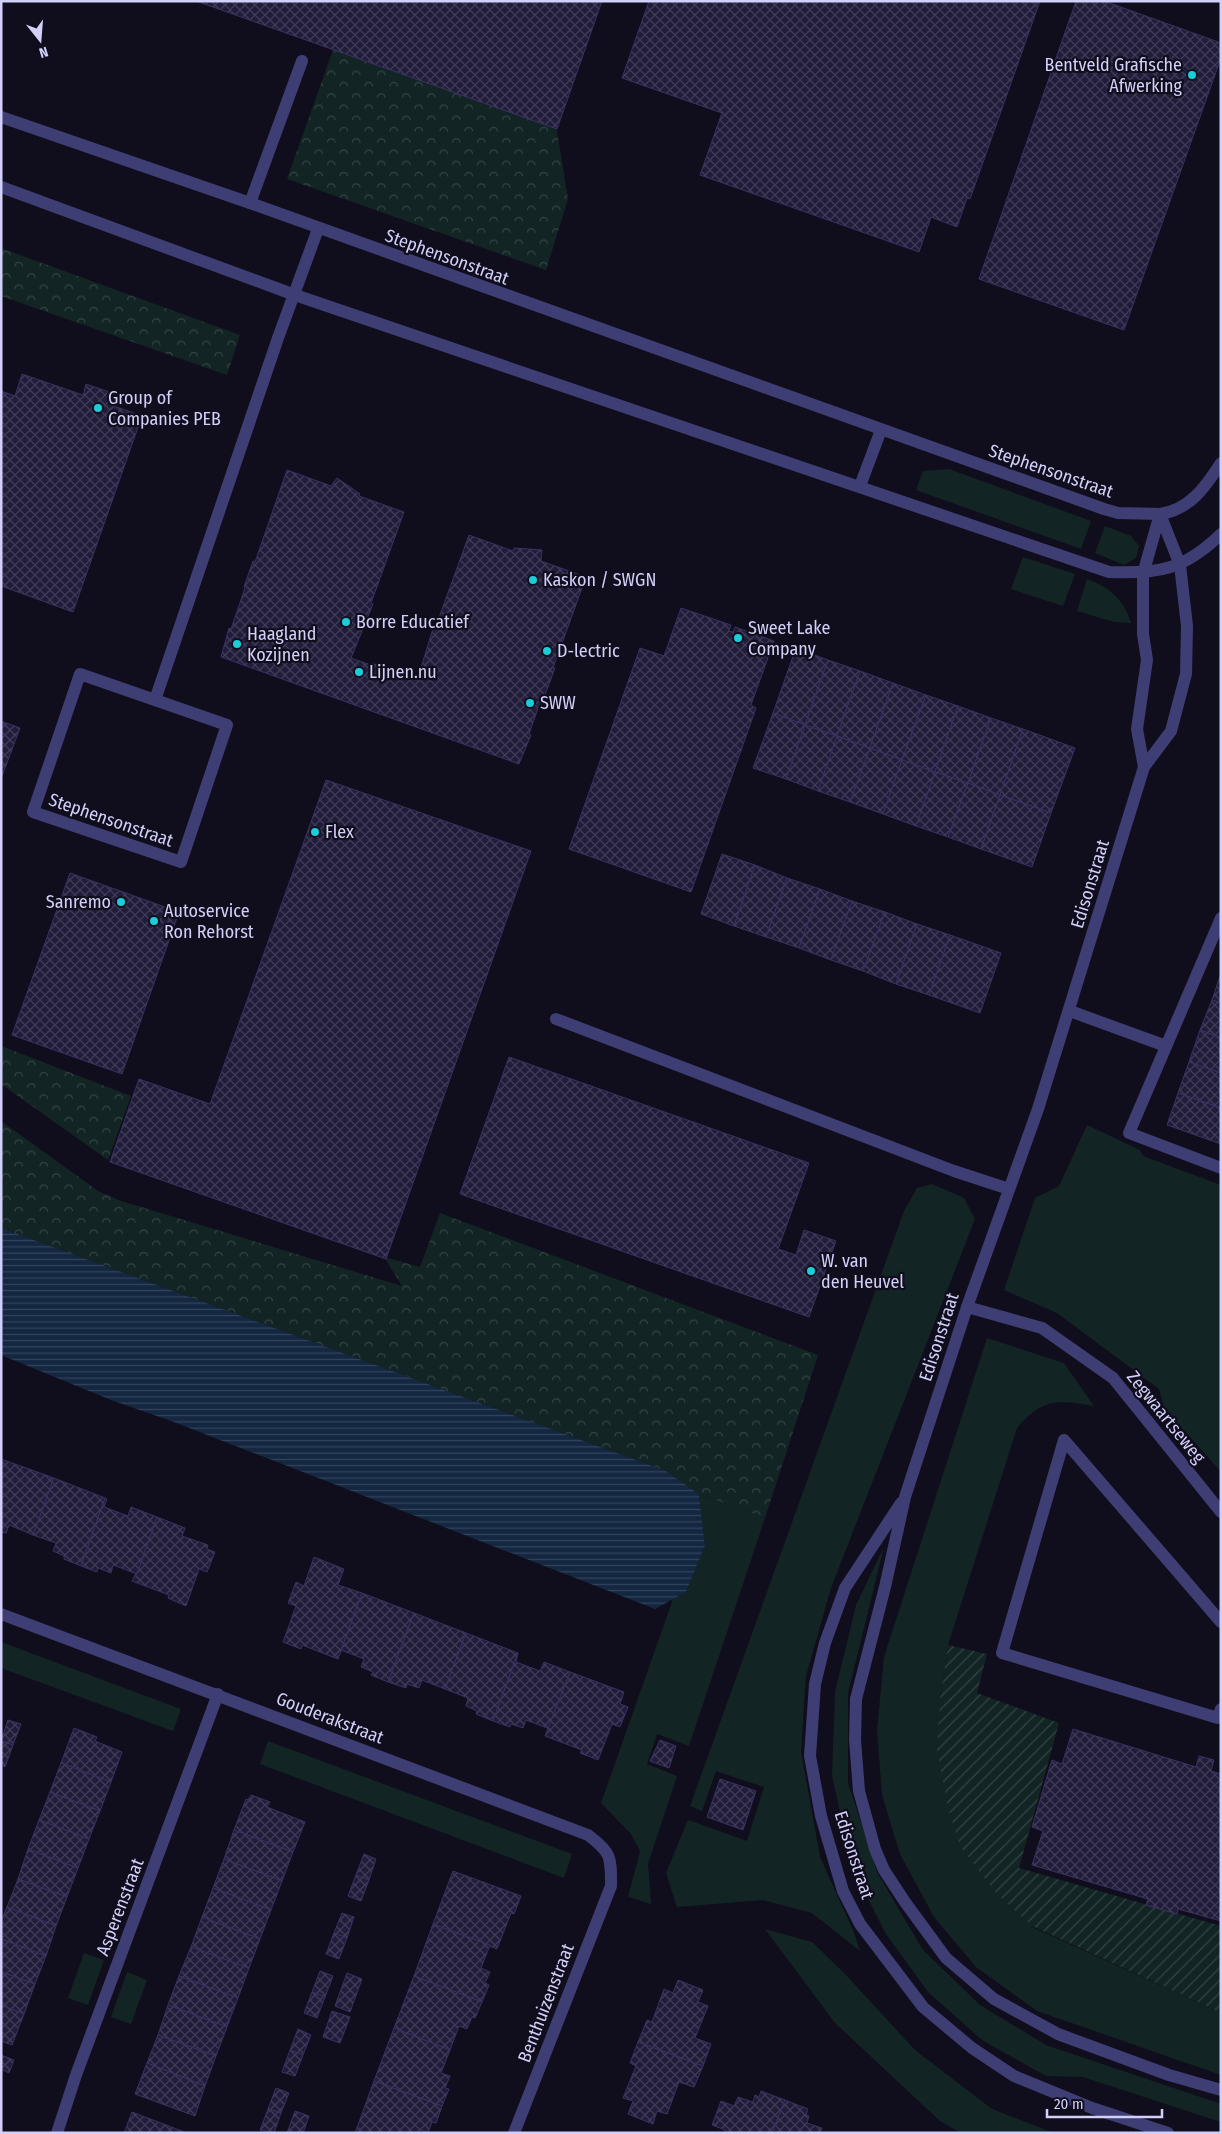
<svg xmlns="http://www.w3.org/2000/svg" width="1222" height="2134" font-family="'Fira Sans Condensed',sans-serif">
<defs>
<pattern id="forest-crowns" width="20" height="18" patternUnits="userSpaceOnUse" patternTransform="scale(1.25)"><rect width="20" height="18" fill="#122524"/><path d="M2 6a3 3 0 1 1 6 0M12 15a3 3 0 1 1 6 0" fill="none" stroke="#344445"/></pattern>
<pattern id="garden-furrows" width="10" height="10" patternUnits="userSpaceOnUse" patternTransform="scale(1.25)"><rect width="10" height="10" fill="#122524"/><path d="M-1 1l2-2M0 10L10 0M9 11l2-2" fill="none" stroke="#344445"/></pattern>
<pattern id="water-rules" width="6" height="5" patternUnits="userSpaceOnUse" patternTransform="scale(1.25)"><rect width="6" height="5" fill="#132740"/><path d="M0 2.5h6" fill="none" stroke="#34455c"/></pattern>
<pattern id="building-cross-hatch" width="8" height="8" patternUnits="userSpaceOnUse" patternTransform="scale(1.25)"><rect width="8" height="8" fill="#211c3a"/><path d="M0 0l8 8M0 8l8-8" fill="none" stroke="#403c57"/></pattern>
</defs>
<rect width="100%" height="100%" fill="#100e1c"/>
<g fill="#122524">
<polygon points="949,469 1091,521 1081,549 916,490 923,471"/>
<polygon points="1105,526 1131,536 1139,546 1136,558 1124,565 1095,553"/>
<polygon points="1023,557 1075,574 1063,606 1011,589"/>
<path d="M1087,579C1111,588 1123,599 1131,623L1114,622L1077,611Z"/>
<polygon points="1087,1125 1140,1150 1143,1156 1221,1185 1221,1472 1164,1408 1159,1389 1057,1313 1004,1290 1035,1198 1059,1186"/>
<polygon points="932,1184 964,1198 975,1219 831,1588 806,1676 801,1752 820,1857 853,1930 860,1951 812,1913 763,1900 677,1907 666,1873 688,1820 747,1841 764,1787 716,1771 702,1811 690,1806 904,1211 917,1188"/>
<path d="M987,1338L1064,1363L1094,1406C1057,1400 1043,1398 1017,1428L948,1645L940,1698L1032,1927L1221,2013V2075L1037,2011L976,1967L934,1917L900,1854L882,1795L877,1730L884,1657Z"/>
<polygon points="699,1494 765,1518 689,1746 657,1734 647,1764 677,1776 648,1864 651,1904 628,1897 640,1851 631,1834 601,1803 673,1599 686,1592 705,1546"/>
<polygon points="884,1547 848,1693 848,1783 878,1874 923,1950 980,2005 1046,2045 1221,2104 1221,2122 1083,2077 1046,2076 982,2040 928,1992 886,1934 853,1869 832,1776 835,1692 856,1605"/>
<polygon points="1,1642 181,1709 173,1731 1,1668"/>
<polygon points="268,1741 572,1854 564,1878 260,1764"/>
<polygon points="765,1929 812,1942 845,1974 915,2050 992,2109 1054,2133 961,2133 940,2121 835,2023"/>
<polygon points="84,1953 104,1960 88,2005 68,1998"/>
<polygon points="127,1972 147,1980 131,2024 111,2017"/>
</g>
<g fill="url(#forest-crowns)">
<polygon points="334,47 556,125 568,199 546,270 287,179"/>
<polygon points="1,248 240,335 227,375 1,296"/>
<polygon points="1,1046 131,1096 108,1160 1,1084"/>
<polygon points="1,1121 98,1191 121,1201 402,1286 384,1257 420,1267 440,1213 818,1355 765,1518 699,1494 666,1471 1,1228"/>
</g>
<polygon fill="url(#garden-furrows)" points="948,1645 987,1654 977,1693 1059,1723 1019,1868 1221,1926 1221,2013 1032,1926 996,1893 960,1846 949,1811 937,1751 940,1698"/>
<polygon fill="url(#water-rules)" points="1,1228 666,1471 699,1494 705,1546 686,1592 655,1609 174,1422 111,1400 1,1355"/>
<g fill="url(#building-cross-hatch)" stroke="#393164">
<polygon points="196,1 602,1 557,129"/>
<polygon points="649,1 1040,1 970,199 967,198 957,227 931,217 919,252 700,175 722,113 622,78"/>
<polygon points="1076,1 1104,1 1221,43 1221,58 1124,330 979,279"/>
<polygon points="22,374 83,395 86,384 115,394 111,405 142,416 73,612 1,586 1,391 15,396"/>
<polygon points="287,470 331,486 337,478 360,494 359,496 404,512 371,603 373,604 351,658 371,665 372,663 417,681 434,625 436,626 469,535 513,551 514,548 542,550 541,561 586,577 553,668 555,668 545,695 543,694 529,734 531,735 519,764 221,657 229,628 231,629 245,588 244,587 253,561 255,562"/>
<polygon points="681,608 731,625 729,631 733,632 735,627 774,641 751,705 756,708 691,892 569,849 640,648 664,656"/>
<polygon points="796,648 828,660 805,725 773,713"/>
<polygon points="828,660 860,671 837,736 805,725"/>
<polygon points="860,671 893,683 870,748 837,736"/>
<polygon points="893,683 926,695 902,760 870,748"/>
<polygon points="926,695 958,706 935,772 902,760"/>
<polygon points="958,706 991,718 968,783 935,772"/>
<polygon points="773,713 805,725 786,779 753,768"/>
<polygon points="991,718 1023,729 1000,795 968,783"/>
<polygon points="1,721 20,728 1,779"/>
<polygon points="805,725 837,736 818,791 786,779"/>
<polygon points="1023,729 1075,748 1051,813 1000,795"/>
<polygon points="837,736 870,748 850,802 818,791"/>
<polygon points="870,748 902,760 883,814 850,802"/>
<polygon points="902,760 935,772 916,826 883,814"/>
<polygon points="935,772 968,783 948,837 916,826"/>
<polygon points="326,780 531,851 386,1259 110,1162 139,1079 210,1104"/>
<polygon points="968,783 1000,795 981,849 948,837"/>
<polygon points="1000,795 1051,813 1032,867 981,849"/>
<polygon points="722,854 755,865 734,926 701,914"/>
<polygon points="755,865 787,878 766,937 734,926"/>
<polygon points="70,873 179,912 122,1074 12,1035"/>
<polygon points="787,878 820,889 799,948 766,937"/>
<polygon points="820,889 852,901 831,960 799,948"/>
<polygon points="852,901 885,912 863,971 831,960"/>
<polygon points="885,912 917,924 896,984 863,971"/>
<polygon points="917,924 950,935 929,995 896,984"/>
<polygon points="950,935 1001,953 980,1013 929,995"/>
<polygon points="1221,973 1221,1003 1212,1000"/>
<polygon points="1212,1000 1221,1003 1221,1038 1200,1030"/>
<polygon points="1200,1030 1221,1038 1221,1073 1189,1062"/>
<polygon points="509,1057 809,1163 778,1249 796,1255 804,1230 836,1241 809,1317 460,1194"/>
<polygon points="1189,1062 1221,1073 1221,1108 1178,1093"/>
<polygon points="1178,1093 1221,1108 1221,1144 1167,1125"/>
<polygon points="1,1459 54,1478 33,1535 9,1525 6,1533 1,1532"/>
<polygon points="54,1478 105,1498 81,1566 64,1559 64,1556 53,1551 56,1543 33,1535"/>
<polygon points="105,1498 107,1499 104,1507 128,1516 131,1507 157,1517 137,1574 113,1565 111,1573 98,1568 97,1572 81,1566"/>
<polygon points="157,1517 185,1528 182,1536 208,1545 207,1549 215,1552 207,1572 199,1569 186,1606 168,1598 169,1595 132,1581 136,1573 137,1574"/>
<polygon points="314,1557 344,1569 338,1585 362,1593 338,1659 302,1645 301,1649 283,1642 296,1606 288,1603 296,1582 304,1586"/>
<polygon points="362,1593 414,1613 388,1682 371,1675 373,1672 361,1667 364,1659 341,1650"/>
<polygon points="414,1613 466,1633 445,1689 422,1680 419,1688 407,1684 406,1688 388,1682"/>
<polygon points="466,1633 518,1653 493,1721 476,1714 477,1711 466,1706 468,1698 445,1689"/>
<polygon points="518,1653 516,1662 540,1671 544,1662 570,1672 550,1729 526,1720 523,1728 511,1724 510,1727 493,1721"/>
<polygon points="570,1672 624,1692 620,1704 628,1707 620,1727 612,1724 598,1760 580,1753 582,1750 545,1736"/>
<polygon points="8,1720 21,1724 13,1745 1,1741"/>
<polygon points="74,1728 97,1737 95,1741 122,1752 111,1782 61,1763"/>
<polygon points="1073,1729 1196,1767 1199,1756 1214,1760 1211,1771 1221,1774 1221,1921 1178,1909 1177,1914 1146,1905 1148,1899 1032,1865 1043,1831 1032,1827 1052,1760 1062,1764"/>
<polygon points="660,1740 676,1746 669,1768 650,1761"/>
<polygon points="1,1741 13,1745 5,1767 1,1765"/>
<polygon points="61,1763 111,1782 100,1811 50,1792"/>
<polygon points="720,1779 756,1791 743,1830 707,1817"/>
<polygon points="50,1792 100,1811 89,1839 39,1820"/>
<polygon points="251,1795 270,1802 267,1807 305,1822 293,1852 234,1830 246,1799 248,1800"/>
<polygon points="39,1820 89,1839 78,1868 28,1849"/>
<polygon points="234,1830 293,1852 282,1881 224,1859"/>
<polygon points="28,1849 78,1868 67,1897 18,1879"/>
<polygon points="364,1854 376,1859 369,1880 356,1875"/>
<polygon points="224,1859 282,1881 271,1910 213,1888"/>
<polygon points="453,1871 521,1896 514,1914 511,1913 497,1949 433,1924"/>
<polygon points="356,1875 369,1880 361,1901 348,1896"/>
<polygon points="18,1879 67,1897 56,1926 7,1907"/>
<polygon points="213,1888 271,1910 260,1939 202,1917"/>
<polygon points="7,1907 56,1926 46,1956 1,1939 1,1922"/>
<polygon points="342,1913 354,1917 347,1938 334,1933"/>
<polygon points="202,1917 260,1939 249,1968 191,1947"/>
<polygon points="433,1924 490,1945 481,1968 490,1972 485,1983 489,1985 482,2002 414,1976"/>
<polygon points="334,1933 347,1938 339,1959 326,1954"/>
<polygon points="1,1939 46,1956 35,1984 1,1972"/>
<polygon points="191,1947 249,1968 238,1998 179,1976"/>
<polygon points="320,1971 333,1976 325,1997 312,1992"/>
<polygon points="1,1972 35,1984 24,2014 1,2005"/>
<polygon points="347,1973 362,1979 350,2012 335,2006"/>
<polygon points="179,1976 238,1998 227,2027 168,2005"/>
<polygon points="414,1976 482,2002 475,2018 472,2017 467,2029 459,2026 450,2050 394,2028"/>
<polygon points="678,1980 703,1990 698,2002 708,2006 695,2038 711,2044 703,2066 638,2042 647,2020 652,2022 664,1989 673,1993"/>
<polygon points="312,1992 325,1997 317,2018 304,2013"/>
<polygon points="1,2005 24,2014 12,2045 1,2041"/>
<polygon points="168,2005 227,2027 216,2056 158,2035"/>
<polygon points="332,2011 350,2017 340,2043 323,2037"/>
<polygon points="394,2028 450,2050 441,2073 450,2076 445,2088 449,2089 442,2106 374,2081"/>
<polygon points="298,2029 311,2035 303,2055 290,2050"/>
<polygon points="158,2035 216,2056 205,2086 147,2063"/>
<polygon points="638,2042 703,2066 694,2087 679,2082 667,2114 657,2111 653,2124 628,2114 633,2101 623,2098 636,2066 630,2063"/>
<polygon points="290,2050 303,2055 295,2076 282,2072"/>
<polygon points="1,2055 14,2060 9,2073 1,2069"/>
<polygon points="147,2063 205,2086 195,2116 135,2094"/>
<polygon points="374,2081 442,2106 436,2123 432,2122 428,2133 420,2130 419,2133 355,2133"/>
<polygon points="276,2088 289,2093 281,2113 268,2109"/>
<polygon points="761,2091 785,2100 772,2133 724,2133 725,2130 712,2125 721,2101 734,2106 738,2097 753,2102 755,2095 759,2097"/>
<polygon points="785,2100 808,2109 806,2115 809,2116 807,2123 822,2128 820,2133 772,2133"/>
<polygon points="268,2109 281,2113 274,2133 260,2130"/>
<polygon points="295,2111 309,2116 303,2133 287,2133"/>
<polygon points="132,2112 187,2133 124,2133"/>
</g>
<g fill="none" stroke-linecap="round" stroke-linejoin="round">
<g stroke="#3e3e75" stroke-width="12">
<polyline points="1,117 250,203 1104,509 1118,513 1160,514 1180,565 1187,626 1186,674 1171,731 1144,767 1038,1109 967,1307 905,1497 885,1587 856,1699 855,1740 859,1791 875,1849 884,1870 905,1902 946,1958 994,1999 1058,2034 1169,2075 1221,2090"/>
<path d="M1,187L295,295L1109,572C1159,574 1184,570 1221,534"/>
<polyline points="250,203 302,61"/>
<polyline points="860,486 881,430"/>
<polyline points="155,700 227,725 181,862 33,812 80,674 155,700 278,338 318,229"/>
<path d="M1144,767L1137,729L1147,660L1143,634V574L1160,514C1190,510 1206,486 1221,463"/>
<polyline points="1221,918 1129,1133 1221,1168"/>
<polyline points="1070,1011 1166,1046"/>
<polyline points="556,1019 954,1171 1009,1189"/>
<polyline points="967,1307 1042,1328 1113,1378 1221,1512"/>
<polyline points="901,1503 845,1588 825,1643 815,1684 810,1756 821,1816 843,1891 860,1924 923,2007 972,2048 1014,2076 1092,2108 1168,2133"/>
<path d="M1,1614L588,1835C612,1853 611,1857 611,1886L514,2133"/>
<polyline points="1221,1622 1064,1440 1002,1653 1218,1718 1221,1709"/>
<polyline points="57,2133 76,2075 218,1694"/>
</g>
</g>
<g fill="#1bcdd8" stroke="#100e1c" stroke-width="2">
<circle cx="1192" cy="75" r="5"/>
<circle cx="98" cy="408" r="5"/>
<circle cx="533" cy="580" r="5"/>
<circle cx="346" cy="622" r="5"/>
<circle cx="738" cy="638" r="5"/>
<circle cx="237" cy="644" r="5"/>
<circle cx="547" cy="651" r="5"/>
<circle cx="359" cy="672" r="5"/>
<circle cx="530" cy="703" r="5"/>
<circle cx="315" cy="832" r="5"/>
<circle cx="121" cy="902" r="5"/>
<circle cx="154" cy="921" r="5"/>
<circle cx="811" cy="1271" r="5"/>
</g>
<g text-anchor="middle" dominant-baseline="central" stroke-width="4.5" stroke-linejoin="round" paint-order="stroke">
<g font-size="18" fill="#d2cff9" stroke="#100e1c" text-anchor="start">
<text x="1182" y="65" text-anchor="end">Bentveld Grafische<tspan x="1182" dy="21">Afwerking</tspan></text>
<text x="108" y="398">Group of<tspan x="108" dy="21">Companies PEB</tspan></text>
<text x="543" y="580">Kaskon / SWGN</text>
<text x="356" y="622">Borre Educatief</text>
<text x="748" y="628">Sweet Lake<tspan x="748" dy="21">Company</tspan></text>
<text x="247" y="634">Haagland<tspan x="247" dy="21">Kozijnen</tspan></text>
<text x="557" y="651">D-lectric</text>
<text x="369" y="672">Lijnen.nu</text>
<text x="540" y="703">SWW</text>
<text x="325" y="832">Flex</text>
<text x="111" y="902" text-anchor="end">Sanremo</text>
<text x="164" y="911">Autoservice<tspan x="164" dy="21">Ron Rehorst</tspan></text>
<text x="821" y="1261">W. van<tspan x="821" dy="21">den Heuvel</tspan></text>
</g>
<g font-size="18" fill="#d2cff9" stroke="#100e1c">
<text transform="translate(447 257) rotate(20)">Stephensonstraat</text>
<text transform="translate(1051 471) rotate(19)">Stephensonstraat</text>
<text transform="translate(111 820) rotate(19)">Stephensonstraat</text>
<text transform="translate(1090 884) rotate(-73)">Edisonstraat</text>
<text transform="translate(939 1337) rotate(-72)">Edisonstraat</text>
<text transform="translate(1166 1417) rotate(51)">Zegwaartseweg</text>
<text transform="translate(330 1718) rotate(21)">Gouderakstraat</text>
<text transform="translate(854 1855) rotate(72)">Edisonstraat</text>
<text transform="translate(120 1907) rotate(-69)">Asperenstraat</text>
<text transform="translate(546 2003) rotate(-69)">Benthuizenstraat</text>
</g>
</g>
<rect width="1222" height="2134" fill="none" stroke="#d2cff9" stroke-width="5"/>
<g transform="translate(40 40) rotate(163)" stroke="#100e1c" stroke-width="4" paint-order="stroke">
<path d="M0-4L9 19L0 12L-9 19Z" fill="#d2cff9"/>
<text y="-8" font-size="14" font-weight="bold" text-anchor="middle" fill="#d2cff9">N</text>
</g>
<path d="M1047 2109v8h115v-8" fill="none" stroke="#d2cff9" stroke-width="2.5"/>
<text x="1054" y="2109" font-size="15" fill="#d2cff9" stroke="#100e1c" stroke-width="4" paint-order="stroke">20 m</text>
</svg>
